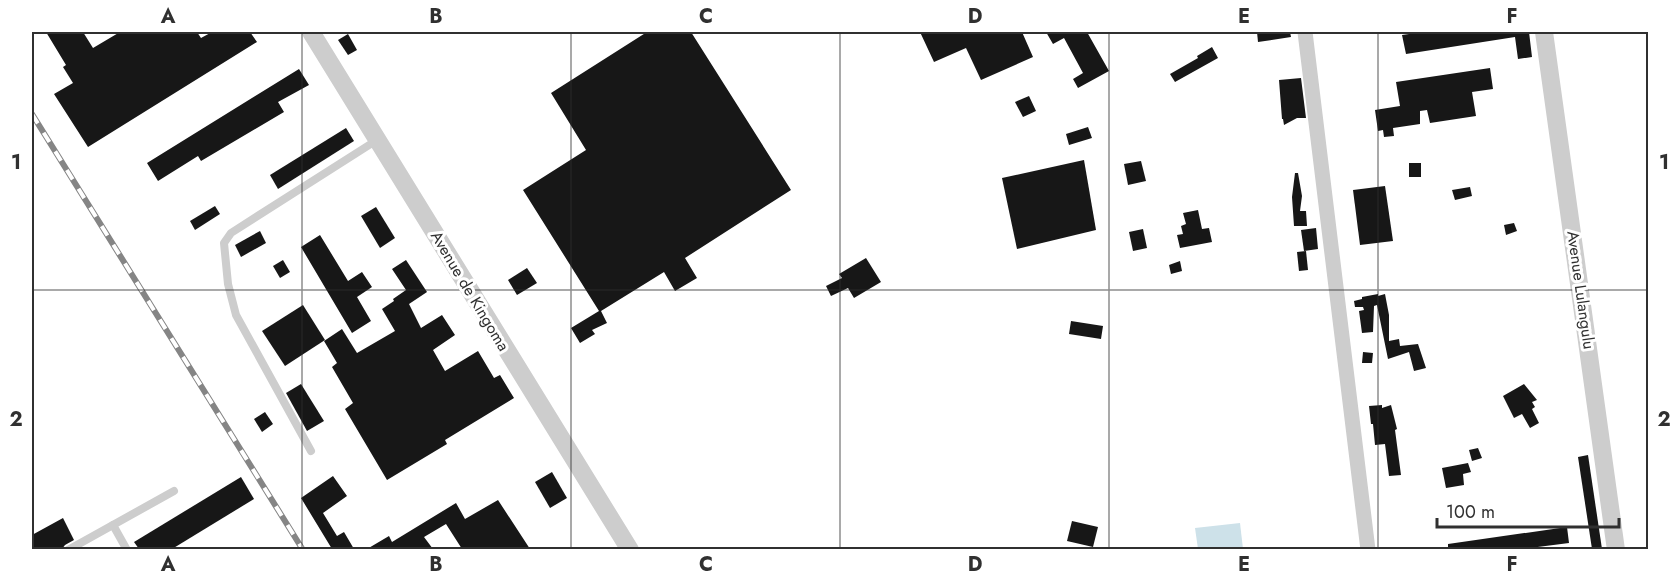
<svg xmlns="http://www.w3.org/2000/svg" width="1680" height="581" font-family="Jost,sans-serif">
<rect width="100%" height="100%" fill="#fff"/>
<polygon fill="#cde1e9" points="1240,523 1243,549 1198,549 1195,528"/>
<g fill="#171717">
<polygon points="46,32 83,32 93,48 120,32 197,32 201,38 212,32 250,32 257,42 88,147 54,94 73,83 63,67 66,65"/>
<polygon points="647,32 691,32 791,190 685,258 697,278 675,291 664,272 601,311 607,323 592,330 595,334 580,343 571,328 599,311 523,190 586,150 551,93"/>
<polygon points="920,32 1022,32 1033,57 981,80 966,48 934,62"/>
<polygon points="1046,32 1087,32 1109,71 1078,88 1073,79 1083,73 1064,38 1053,44"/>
<polygon points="1257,32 1290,32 1291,37 1258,42"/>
<polygon points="1423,32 1529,32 1532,57 1518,59 1515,37 1406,54 1402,35"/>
<polygon points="348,34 357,50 348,55 338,40"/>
<polygon points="1212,47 1218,58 1175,82 1170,74 1198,58 1197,56"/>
<polygon points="1490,68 1493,89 1472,92 1476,116 1430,123 1427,110 1420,111 1420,124 1393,128 1394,136 1384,137 1383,130 1378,131 1375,110 1400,106 1396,82"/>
<polygon points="299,69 309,85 278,102 284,112 201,161 198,156 158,181 147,163"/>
<polygon points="1301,78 1306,118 1297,118 1284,125 1283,119 1282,119 1279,80"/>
<polygon points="1029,96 1036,111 1023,117 1015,102"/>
<polygon points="1088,127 1092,138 1069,145 1066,134"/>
<polygon points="346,128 354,141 278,189 270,175"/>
<polygon points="1084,160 1096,230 1017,249 1002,178"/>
<polygon points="1141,161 1146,181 1128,185 1124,164"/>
<rect x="1409" y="163" width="12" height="14"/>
<polygon points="1295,173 1298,173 1302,196 1300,211 1306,211 1307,226 1294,226 1292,197"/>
<polygon points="1385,186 1393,241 1360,245 1353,190"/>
<polygon points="1470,187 1472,196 1455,200 1452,190"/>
<polygon points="215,206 220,214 195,230 190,221"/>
<polygon points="376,207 395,238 380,248 361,216"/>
<polygon points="1198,210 1202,229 1209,228 1212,242 1180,248 1177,235 1183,234 1181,226 1186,224 1183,213"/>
<polygon points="1514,223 1517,231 1506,235 1504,225"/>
<polygon points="1316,228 1318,249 1304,251 1301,230"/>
<polygon points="1143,229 1147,248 1133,251 1129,232"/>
<polygon points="260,231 266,243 241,257 235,245"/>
<polygon points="320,235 348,281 362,272 372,287 357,297 371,321 352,333 301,247"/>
<polygon points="1306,251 1308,270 1299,271 1297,252"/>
<polygon points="866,258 881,282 854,298 848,288 831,296 826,286 842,278 839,274"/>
<polygon points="283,260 290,272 280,278 273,266"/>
<polygon points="406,260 427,292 409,304 421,328 442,315 455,335 433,350 445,371 478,351 494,378 500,375 514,398 445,440 447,444 387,480 345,409 353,403 332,367 337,363 324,341 342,329 357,353 395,331 382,309 394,301 393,299 406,290 392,269"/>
<polygon points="1180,261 1182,271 1171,274 1169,265"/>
<polygon points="527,268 537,283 517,295 508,280"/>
<polygon points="1378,294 1378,296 1385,294 1389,315 1389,341 1399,339 1400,346 1418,344 1426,368 1414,371 1409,352 1388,359 1377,305 1374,306 1373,332 1362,333 1359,311 1364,310 1363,307 1355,307 1354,301 1362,299 1362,297"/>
<polygon points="303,305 325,340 285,366 262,331"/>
<polygon points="1071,321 1103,326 1101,339 1069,334"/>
<polygon points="1363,352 1373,353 1372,363 1362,363"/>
<polygon points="301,384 324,421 307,431 286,393"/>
<polygon points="1524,384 1537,400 1532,402 1535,407 1532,409 1539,423 1530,428 1522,414 1514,418 1503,396"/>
<polygon points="1382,405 1382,408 1391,405 1397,429 1395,430 1401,475 1389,476 1385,444 1375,445 1373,424 1371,424 1369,406"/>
<polygon points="265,412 273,424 262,432 254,419"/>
<polygon points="1478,448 1482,458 1472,461 1469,450"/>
<polygon points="1588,455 1602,549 1592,549 1578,457"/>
<polygon points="1468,463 1471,472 1463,474 1464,485 1446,488 1442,468"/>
<polygon points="552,472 567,498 550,508 535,482"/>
<polygon points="333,476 347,496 323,513 337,536 344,532 354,549 332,549 301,498"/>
<polygon points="241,477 254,499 172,549 139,549 134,542"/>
<polygon points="498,500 530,549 462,549 446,524 424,537 433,549 367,549 389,536 392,542 456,503 465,519"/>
<polygon points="63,518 74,540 65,545 62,549 32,549 32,535"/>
<polygon points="1072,521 1098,527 1093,547 1067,541"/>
<polygon points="1567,527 1569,543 1521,549 1448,549 1448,544"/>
</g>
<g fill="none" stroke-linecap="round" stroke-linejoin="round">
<g stroke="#cdcdcd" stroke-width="8">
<polyline points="311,451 236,315 228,284 224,243 231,233 377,140"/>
<polyline points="113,525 127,550"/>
<polyline points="68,550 174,491"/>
</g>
<polyline stroke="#cdcdcd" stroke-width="15" points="1305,32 1368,550"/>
<g stroke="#cdcdcd" stroke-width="18">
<polyline points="311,32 630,550"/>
<polyline points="1544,32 1616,550"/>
</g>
<g stroke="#858585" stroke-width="6">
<polyline id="rail" points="32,114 303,550"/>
</g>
<use href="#rail" stroke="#fff" stroke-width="4" stroke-dasharray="11" stroke-linecap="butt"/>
</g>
<path fill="none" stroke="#303030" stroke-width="1.5" stroke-opacity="0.55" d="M302,32V550M571,32V550M840,32V550M1109,32V550M1378,32V550M32,290H1648"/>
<g text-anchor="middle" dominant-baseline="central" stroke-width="6" stroke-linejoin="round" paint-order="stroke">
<g font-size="16" fill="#303030" stroke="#fff">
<text transform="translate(1581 290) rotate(82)">Avenue Lulangulu</text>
<text transform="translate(470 291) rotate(59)">Avenue de Kingoma</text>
</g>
</g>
<rect width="1680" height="581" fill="none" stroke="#ffffff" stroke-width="66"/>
<path d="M1437 518v9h182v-9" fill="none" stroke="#303030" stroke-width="3"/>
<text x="1446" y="518" font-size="18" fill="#303030" stroke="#ffffff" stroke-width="4.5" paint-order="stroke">100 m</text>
<rect x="33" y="33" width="1614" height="515" fill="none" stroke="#303030" stroke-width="2"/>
<g font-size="20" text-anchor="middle" font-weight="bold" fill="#303030">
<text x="168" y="23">A</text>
<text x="436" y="23">B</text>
<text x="706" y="23">C</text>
<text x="975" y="23">D</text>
<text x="1244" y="23">E</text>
<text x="1512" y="23">F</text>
<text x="16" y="169">1</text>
<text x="1664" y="169">1</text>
<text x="16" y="426">2</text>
<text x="1664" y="426">2</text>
<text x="168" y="571">A</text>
<text x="436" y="571">B</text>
<text x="706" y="571">C</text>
<text x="975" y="571">D</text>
<text x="1244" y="571">E</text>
<text x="1512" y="571">F</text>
</g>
</svg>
